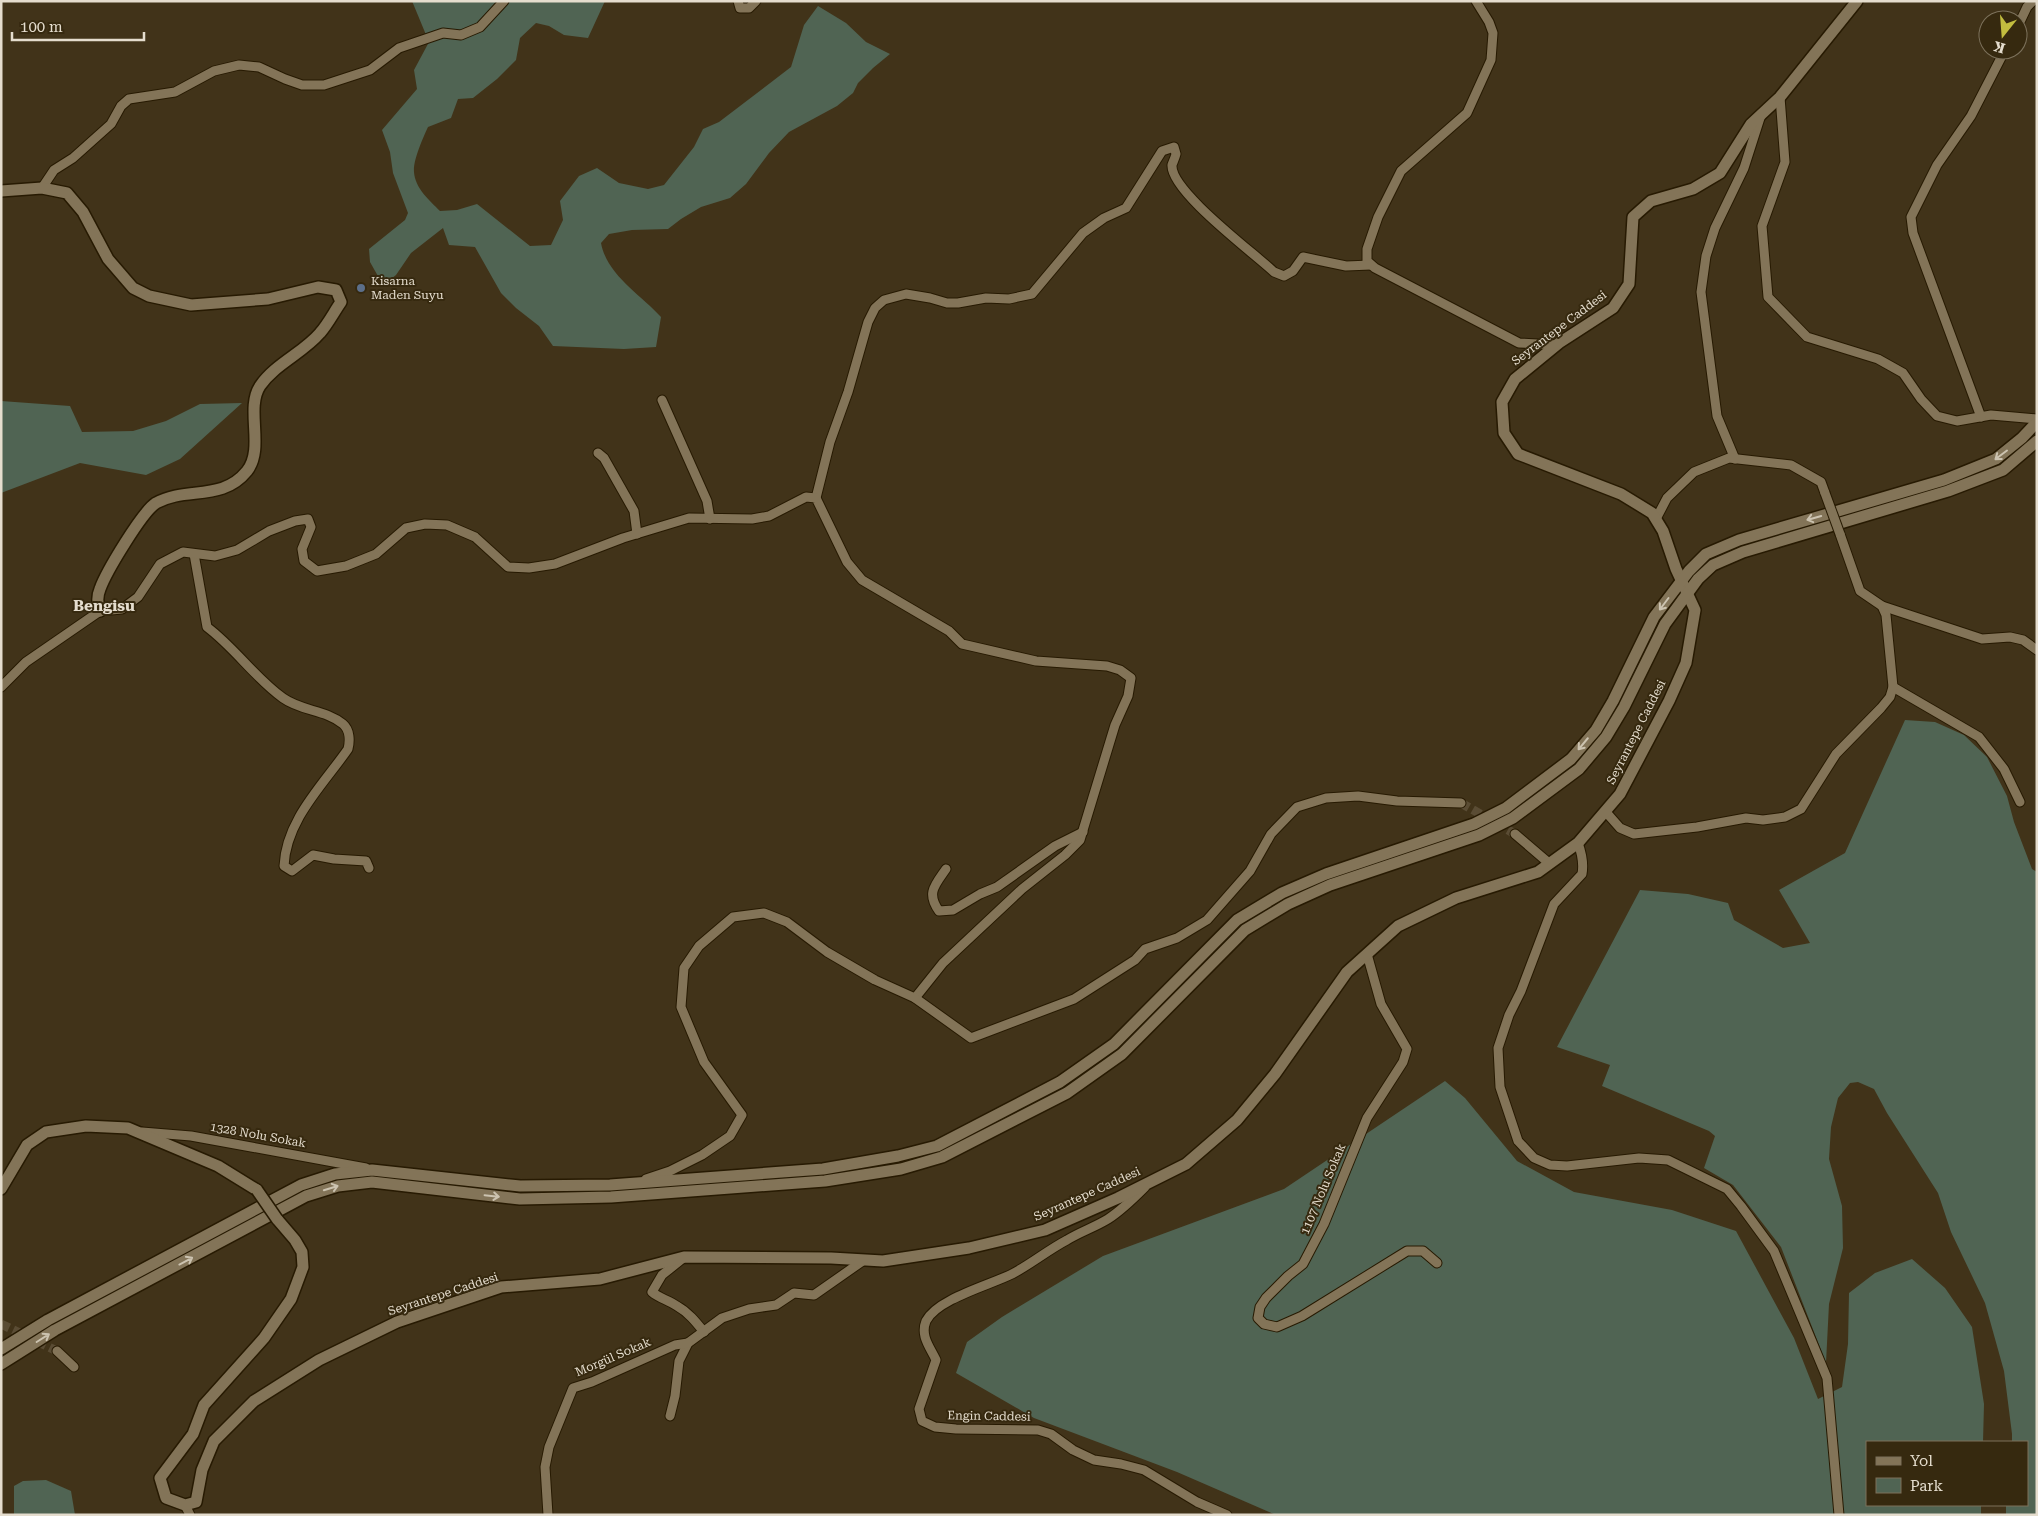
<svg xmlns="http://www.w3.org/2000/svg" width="2038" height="1516" font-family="'Roboto Serif',serif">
<rect width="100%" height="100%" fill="#413319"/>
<g fill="#506453">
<path d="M412,1H605L588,38L564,35L549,26L536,23L520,38L516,60L497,79L473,98L458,99L451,118L428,127C423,138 413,160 414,172C415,188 429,200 440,211L457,210L477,204L530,246L551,245L563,220L560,201L579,176L597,168L619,183L648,189L664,185L694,147L703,129L719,122L791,67L804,25L818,6L846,23L866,42L890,54L873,68L858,83L853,93L837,106L789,132L769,153L746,184L730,198L701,207L681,219L668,229L632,230L609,234L601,243C607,275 640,294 661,317L656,347L624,349L553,346L539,326L516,308L501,293L475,247L449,245L443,228L411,253L396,275L383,285L370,262L369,249L405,220L408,213L393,173L390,152L382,130L417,89L414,70L429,42Z"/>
<polygon points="1,401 70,406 82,432 133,431 166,421 200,404 242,403 180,459 146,475 80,463 1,493"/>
<polygon points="1905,720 1935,722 1964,735 1987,757 2007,796 2014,822 2032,869 2037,872 2037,1515 2006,1515 2006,1505 2027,1505 2027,1442 2012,1442 2012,1434 2004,1371 1985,1303 1951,1232 1938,1193 1887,1113 1874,1089 1858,1082 1850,1083 1838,1098 1831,1127 1829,1159 1842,1206 1843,1248 1829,1304 1826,1363 1781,1247 1733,1185 1704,1168 1715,1136 1709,1131 1602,1086 1610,1065 1557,1047 1640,890 1688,894 1728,903 1734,920 1783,948 1810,943 1779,890 1845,853"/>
<polygon points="1445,1081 1465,1098 1517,1161 1574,1192 1672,1210 1736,1231 1794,1338 1818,1399 1842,1387 1848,1344 1849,1293 1875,1273 1912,1259 1945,1288 1972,1327 1984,1404 1983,1442 1867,1442 1867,1505 1981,1505 1981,1515 1276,1515 1177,1472 1034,1418 956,1373 967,1342 1002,1317 1103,1256 1284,1189"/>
<polygon points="46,1480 71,1491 75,1515 14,1515 14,1486 23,1481"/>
</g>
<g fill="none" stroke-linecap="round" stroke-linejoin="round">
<g stroke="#5a4c34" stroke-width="9" stroke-dasharray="9 4.5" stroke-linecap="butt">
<polyline points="1461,803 1515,834"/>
<polyline points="1,1324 57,1351"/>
</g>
<g stroke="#271a02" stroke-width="11">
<g id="street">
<polyline points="738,1 740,8 749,8 756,1"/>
<polyline points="1476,1 1489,22 1493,33 1491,60 1467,113 1401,171 1378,217 1367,249 1367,261 1375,268 1519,343 1557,345"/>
<polyline points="2018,26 2027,7 2033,1"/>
<polyline points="1780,97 1785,162 1762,226 1768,297 1807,337 1878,359 1903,373 1921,399 1937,416 1957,421 1991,415 2037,419"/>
<polyline points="42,188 54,170 73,158 111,124 121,106 129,99 175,92 214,71 239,65 259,67 285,79 302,85 324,85 370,70 399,48 443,33 461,35 480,27 504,1"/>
<polyline points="662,400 707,501 710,519"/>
<polyline points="1981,417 1913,233 1911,217 1937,165 1971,116 2005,50"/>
<polyline points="598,453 604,458 634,511 637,534"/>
<polyline points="1735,459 1717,416 1701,292 1706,256 1715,228 1744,168 1761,115"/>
<path d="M816,498L830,442L848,392L868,322L875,308L884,300L906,294L930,298L947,303H958L986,298L1009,299L1032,294L1083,233L1104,218L1126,208L1162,151L1174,147L1176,154C1175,158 1173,162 1172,165C1170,191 1254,253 1274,272L1284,276L1293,271L1303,257L1346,266L1371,265"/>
<polyline points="1656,519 1667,498 1694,472 1729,458 1791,465 1821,482 1825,493"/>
<path d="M194,554L207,627C235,648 255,678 283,698C301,711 326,710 343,724C350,730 350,741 348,749C323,785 286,820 284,866L292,871L313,855L334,859L366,861L369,868"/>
<polyline points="1882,606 1982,639 2010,637 2023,640 2037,650"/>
<polyline points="1,687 26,662 100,611 122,609 138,597 160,564 183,552 215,556 237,550 269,531 295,521 308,519 311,527 302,549 304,561 317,571 346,566 376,554 406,528 425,524 447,525 475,537 508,567 529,568 555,564 623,538 689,518 752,519 769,516 806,497 816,498 847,562 862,580 949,631 962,644 1036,661 1107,666 1120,670 1131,678 1128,696 1115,725 1080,840 1065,855 1022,889 943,963 915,998"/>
<polyline points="1893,687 1979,737 2004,769 2020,802"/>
<polyline points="1605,811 1620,828 1634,834 1697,827 1746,818 1763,820 1785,817 1801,809 1836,754 1881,708 1890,697 1893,687 1886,615 1882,606 1860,591 1840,534"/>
<polyline points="1515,834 1550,864"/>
<path d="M1578,843C1582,854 1584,863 1582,874L1554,904L1521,991L1509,1015L1498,1048L1500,1087L1518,1141L1534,1158L1550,1165L1567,1166L1639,1158L1668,1160L1727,1189L1741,1206L1774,1251L1827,1378L1839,1515"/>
<path d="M946,869C935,885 926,893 939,911L953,910L980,894L997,887L1055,846L1083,832"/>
<polyline points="1367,954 1381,1004 1407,1049 1403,1062 1367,1118 1324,1224 1303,1264 1288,1276 1266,1298 1260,1307 1258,1318 1264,1324 1277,1327 1302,1316 1407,1251 1423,1251 1437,1263"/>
<polyline points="142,1132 191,1136 366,1168"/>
<polyline points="646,1179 670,1171 702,1155 730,1136 742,1115 704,1062 681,1007 684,968 699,946 733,917 764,913 787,922 827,952 875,980 915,998 971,1038 1074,999 1135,960 1145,949 1177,938 1207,920 1250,871 1271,834 1297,807 1326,798 1358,796 1397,801 1461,803"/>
<path d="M1145,1187C1133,1199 1122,1210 1108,1219C1095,1227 1080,1232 1067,1240C1048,1250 1031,1264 1012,1274C990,1285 937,1299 926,1321C920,1336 930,1347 936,1360L919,1409L922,1421L935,1427L956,1429L1038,1430L1051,1434L1073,1450L1094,1460L1121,1464L1144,1470L1197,1502L1227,1515"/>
<path d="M682,1259L662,1275L652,1292C659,1298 668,1300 677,1306C688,1312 696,1322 704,1332"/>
<polyline points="57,1351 74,1367"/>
<polyline points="670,1416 675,1396 679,1361 688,1343 722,1318 749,1309 776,1305 794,1293 814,1295 864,1260"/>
<polyline points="185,1505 190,1515"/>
<polyline points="548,1515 545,1467 549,1447 573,1388 592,1382 675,1345 688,1343"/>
</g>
</g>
<g stroke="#271a02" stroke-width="14">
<g id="secondary">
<path d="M1,191L42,188L67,193L83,212L108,259L133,288L149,296L191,305L268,299L318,287L336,290L341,302C334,312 328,324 320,333C303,353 275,364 260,386C245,409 265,448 247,471C222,502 186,486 156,503C142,512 106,572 100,589C97,596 97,603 100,611"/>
<polyline points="1,1189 27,1145 46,1132 86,1126 128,1128 218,1166 257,1190"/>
<polyline points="277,1219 295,1240 302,1252 303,1267 291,1299 264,1338 204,1405 193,1434 160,1478 166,1498 185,1505 196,1502 202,1470 214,1441 254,1401 319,1360 397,1322 501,1287 600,1279 684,1257 831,1258 883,1261 969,1248 1045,1230 1118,1198 1186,1164 1237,1120 1275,1074 1347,972 1398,926 1456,898 1538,872 1578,843 1620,794 1669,701 1686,663 1695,610 1676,569 1663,531 1652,513 1621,494 1518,454 1504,433 1502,402 1515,379 1559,343 1613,308 1629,284 1633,217 1651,201 1693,189 1720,173 1751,124 1780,97 1857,1"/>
<polyline points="1,1349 48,1320 301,1185 335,1174 372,1170 520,1186 610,1185 823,1169 898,1156 937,1146 1060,1082 1114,1044 1237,920 1282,893 1326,874 1474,824 1506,808 1571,759 1596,730 1613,701 1654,617 1689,571 1706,554 1739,540 1944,480 1996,459 2022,438 2037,422"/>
<polyline points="1,1364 55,1330 306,1196 338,1186 372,1182 520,1199 611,1197 825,1181 901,1169 942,1157 1067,1093 1122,1054 1245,930 1288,904 1330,885 1479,835 1513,818 1579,769 1606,737 1624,707 1665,624 1698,579 1713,565 1743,552 1948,491 2003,470 2037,441"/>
</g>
</g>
<use href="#street" stroke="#837458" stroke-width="9"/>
<use href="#secondary" stroke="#837458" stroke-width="11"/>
<g stroke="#271a02" stroke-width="11" stroke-linecap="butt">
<polyline id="street-bridge" points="1825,493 1840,534"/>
</g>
<g stroke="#271a02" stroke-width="14" stroke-linecap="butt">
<polyline id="secondary-bridge" points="257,1190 277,1219"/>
</g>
<use href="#street-bridge" stroke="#837458" stroke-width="9"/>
<use href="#secondary-bridge" stroke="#837458" stroke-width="11"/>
</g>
<defs><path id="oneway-shaft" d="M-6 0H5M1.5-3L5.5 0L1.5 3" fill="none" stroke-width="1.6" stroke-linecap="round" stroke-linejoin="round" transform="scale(1.25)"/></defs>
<g stroke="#ccc3b0">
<use href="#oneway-shaft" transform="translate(2001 455) rotate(143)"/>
<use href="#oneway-shaft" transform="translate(1814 518) rotate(164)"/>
<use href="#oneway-shaft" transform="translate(1664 604) rotate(127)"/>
<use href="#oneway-shaft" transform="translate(1583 744) rotate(130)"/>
<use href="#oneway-shaft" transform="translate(331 1188) rotate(-17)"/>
<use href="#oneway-shaft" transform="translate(492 1196) rotate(6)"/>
<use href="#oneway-shaft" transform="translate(186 1261) rotate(-28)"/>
<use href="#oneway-shaft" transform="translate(43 1338) rotate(-32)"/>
</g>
<circle fill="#5c6f8a" stroke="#36290f" stroke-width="2" cx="361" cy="288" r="5"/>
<g text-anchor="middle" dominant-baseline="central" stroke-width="4" stroke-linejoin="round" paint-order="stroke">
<g font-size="12" fill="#e5ddce" stroke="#36290f" text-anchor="start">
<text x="371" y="281">Kisarna<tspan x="371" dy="14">Maden Suyu</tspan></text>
</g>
<g font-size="12" fill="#e5ddce" stroke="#36290f">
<text transform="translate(1559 328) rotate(-37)">Seyrantepe Caddesi</text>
<text transform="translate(1636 732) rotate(-63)">Seyrantepe Caddesi</text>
<text transform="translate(258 1135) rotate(10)">1328 Nolu Sokak</text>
<text transform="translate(1323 1189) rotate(-67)">1107 Nolu Sokak</text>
<text transform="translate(1087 1194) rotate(-24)">Seyrantepe Caddesi</text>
<text transform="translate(443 1294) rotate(-18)">Seyrantepe Caddesi</text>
<text transform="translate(613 1357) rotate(-23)">Morgül Sokak</text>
<text transform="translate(989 1416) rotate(1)">Engin Caddesi</text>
</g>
<g font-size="15" font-weight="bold" fill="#e5ddce" stroke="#36290f">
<text x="104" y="606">Bengisu</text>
</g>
</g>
<rect width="2038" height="1516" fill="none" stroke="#e5ddce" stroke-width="5"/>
<rect x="1866" y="1441" width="162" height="65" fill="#36290f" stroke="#7c715b"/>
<rect x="1876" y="1457" width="25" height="8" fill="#837458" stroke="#7c715b"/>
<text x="1910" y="1466" font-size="15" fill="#e5ddce">Yol</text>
<rect x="1876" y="1478" width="25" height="15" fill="#506453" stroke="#7c715b"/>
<text x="1910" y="1491" font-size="15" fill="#e5ddce">Park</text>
<g transform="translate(2003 35) rotate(197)"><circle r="24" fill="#36290f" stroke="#7c715b"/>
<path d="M0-4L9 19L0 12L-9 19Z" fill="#c3bd3f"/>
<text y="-8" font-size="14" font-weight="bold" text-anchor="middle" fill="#e5ddce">K</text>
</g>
<path d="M12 32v8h132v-8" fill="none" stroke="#e5ddce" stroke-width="2.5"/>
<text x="20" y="32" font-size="15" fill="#e5ddce" stroke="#36290f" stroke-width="4" paint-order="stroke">100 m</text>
</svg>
